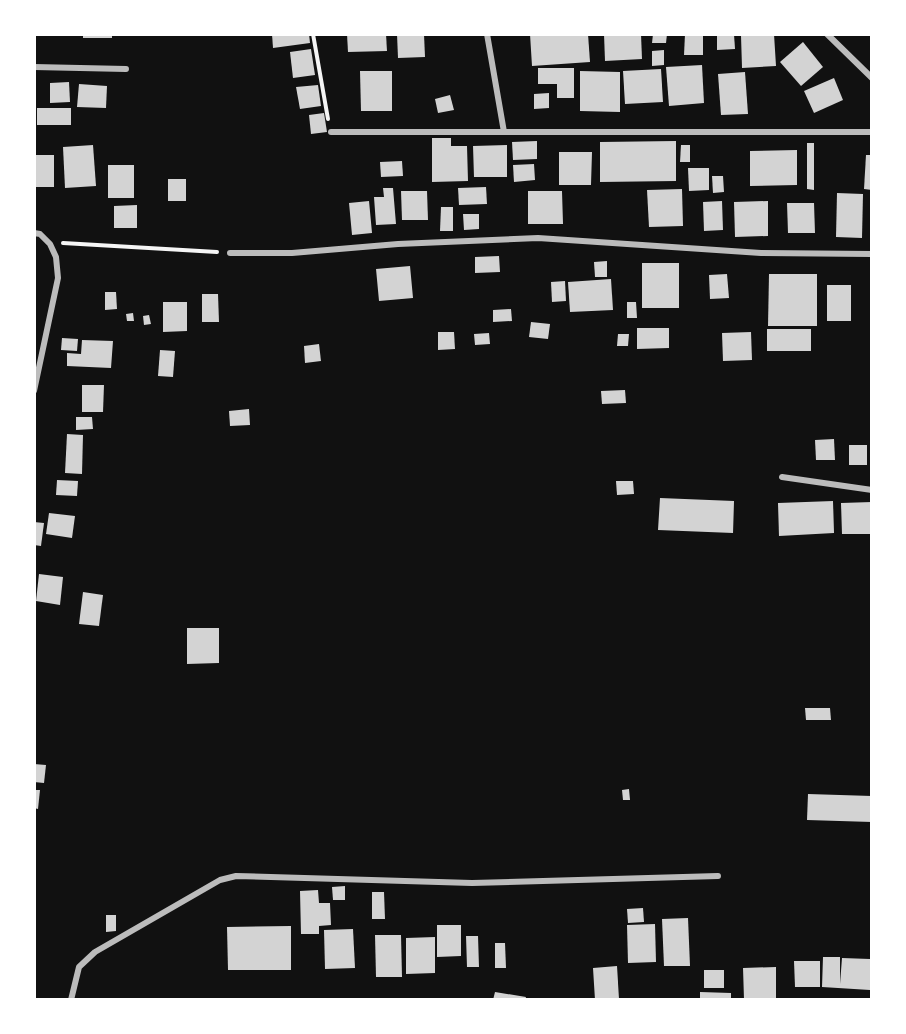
<svg xmlns="http://www.w3.org/2000/svg" width="906" height="1034" font-family="'Work Sans',sans-serif">
<rect width="100%" height="100%" fill="#111"/>
<g fill="#d3d3d3">
<rect x="83" y="34" width="29" height="4"/>
<polygon points="272,34 309,34 310,43 273,48"/>
<polygon points="347,34 386,34 387,51 348,52"/>
<polygon points="397,34 424,34 425,57 398,58"/>
<polygon points="530,34 588,34 590,62 532,66"/>
<polygon points="604,34 641,34 642,59 605,61"/>
<polygon points="653,34 667,34 666,43 652,43"/>
<polygon points="685,34 703,34 703,55 684,55"/>
<polygon points="717,34 734,34 735,49 717,50"/>
<polygon points="774,34 776,66 742,68 741,36"/>
<polygon points="803,42 823,67 801,86 780,62"/>
<polygon points="311,49 315,75 293,78 290,52"/>
<polygon points="664,50 664,65 652,66 652,51"/>
<polygon points="702,65 704,103 669,106 666,67"/>
<polygon points="538,68 574,68 574,98 557,98 557,84 538,84"/>
<polygon points="661,69 663,102 625,104 623,71"/>
<polygon points="360,71 392,71 392,111 361,111"/>
<polygon points="580,71 620,72 620,112 580,111"/>
<polygon points="745,72 748,114 721,115 718,74"/>
<polygon points="834,78 843,100 814,113 804,91"/>
<polygon points="69,82 70,102 50,103 50,83"/>
<polygon points="79,84 107,86 106,108 77,107"/>
<polygon points="318,85 321,106 300,109 296,87"/>
<polygon points="549,93 549,108 534,109 534,94"/>
<polygon points="450,95 454,110 438,113 435,99"/>
<rect x="37" y="108" width="34" height="17"/>
<polygon points="324,113 327,132 311,134 309,115"/>
<polygon points="432,138 451,138 451,146 467,146 468,181 432,182"/>
<polygon points="537,141 537,159 513,160 512,142"/>
<polygon points="676,141 676,181 600,182 600,142"/>
<polygon points="807,143 814,143 814,190 807,189"/>
<polygon points="93,145 96,186 65,188 63,147"/>
<polygon points="507,145 507,177 474,177 473,146"/>
<polygon points="681,145 690,145 690,162 680,162"/>
<polygon points="797,150 797,185 750,186 750,151"/>
<polygon points="559,152 592,152 591,185 559,185"/>
<rect x="34" y="155" width="20" height="32"/>
<polygon points="866,155 872,155 872,190 864,189"/>
<polygon points="402,161 403,176 381,177 380,162"/>
<polygon points="534,164 535,180 514,182 513,165"/>
<rect x="108" y="165" width="26" height="33"/>
<polygon points="688,168 709,168 709,190 689,191"/>
<polygon points="712,176 723,176 724,192 713,193"/>
<rect x="168" y="179" width="18" height="22"/>
<polygon points="486,187 487,204 459,205 458,188"/>
<polygon points="383,188 393,188 396,224 376,225 374,197 384,197"/>
<polygon points="682,189 683,226 649,227 647,190"/>
<polygon points="401,191 427,191 428,220 402,220"/>
<polygon points="528,191 562,191 563,224 528,224"/>
<polygon points="837,193 863,194 862,238 836,237"/>
<polygon points="369,201 372,233 352,235 349,203"/>
<polygon points="722,201 723,230 704,231 703,202"/>
<polygon points="768,201 768,236 735,237 734,202"/>
<polygon points="787,203 814,203 815,233 788,233"/>
<polygon points="137,205 137,228 114,228 114,206"/>
<polygon points="441,207 453,207 453,231 440,231"/>
<polygon points="463,214 479,214 479,229 464,230"/>
<polygon points="499,256 500,272 475,273 475,257"/>
<polygon points="607,261 607,277 595,277 594,262"/>
<rect x="642" y="263" width="37" height="45"/>
<polygon points="410,266 413,298 379,301 376,269"/>
<polygon points="727,274 729,298 710,299 709,275"/>
<polygon points="769,274 817,274 817,326 768,326"/>
<polygon points="611,279 613,310 570,312 568,282"/>
<polygon points="565,281 566,301 552,302 551,282"/>
<rect x="827" y="285" width="24" height="36"/>
<polygon points="105,292 116,292 117,309 105,310"/>
<polygon points="202,294 218,294 219,322 202,322"/>
<polygon points="163,302 187,302 187,331 163,332"/>
<polygon points="627,302 636,302 637,318 627,318"/>
<polygon points="511,309 512,321 493,322 493,310"/>
<polygon points="133,313 134,321 127,321 126,314"/>
<polygon points="149,315 151,324 144,325 143,316"/>
<polygon points="531,322 550,324 548,339 529,337"/>
<polygon points="637,328 669,328 669,348 637,349"/>
<rect x="767" y="329" width="44" height="22"/>
<polygon points="438,332 454,332 455,349 438,350"/>
<polygon points="751,332 752,360 723,361 722,333"/>
<polygon points="489,333 490,344 475,345 474,334"/>
<polygon points="618,334 629,334 628,346 617,346"/>
<polygon points="62,338 78,339 77,351 61,350"/>
<polygon points="82,340 113,341 111,368 67,366 67,353 81,354"/>
<polygon points="319,344 321,361 305,363 304,346"/>
<polygon points="160,350 175,351 173,377 158,376"/>
<polygon points="82,385 104,385 103,412 82,412"/>
<polygon points="625,390 626,403 602,404 601,391"/>
<polygon points="249,409 250,425 230,426 229,411"/>
<polygon points="76,417 92,417 93,429 76,430"/>
<polygon points="67,434 83,435 82,474 65,473"/>
<polygon points="834,439 835,460 816,460 815,440"/>
<rect x="849" y="445" width="18" height="20"/>
<polygon points="57,480 78,481 77,496 56,495"/>
<polygon points="616,481 633,481 634,494 617,495"/>
<polygon points="660,498 734,501 733,533 658,530"/>
<polygon points="833,501 834,533 779,536 778,503"/>
<polygon points="872,502 872,534 842,534 841,503"/>
<polygon points="49,513 75,516 72,538 46,534"/>
<polygon points="34,522 44,523 41,546 34,545"/>
<polygon points="39,574 63,577 60,605 36,601"/>
<polygon points="83,592 103,595 99,626 79,624"/>
<polygon points="187,628 219,628 219,663 187,664"/>
<polygon points="805,708 830,708 831,720 806,720"/>
<polygon points="34,764 46,765 44,783 34,782"/>
<polygon points="629,789 630,800 623,800 622,790"/>
<polygon points="34,790 40,790 38,809 34,808"/>
<polygon points="808,794 872,796 872,822 807,820"/>
<polygon points="345,886 345,900 333,900 332,887"/>
<polygon points="318,890 319,903 330,903 331,925 319,926 319,934 301,934 300,891"/>
<polygon points="372,892 384,892 385,919 372,919"/>
<polygon points="643,908 644,922 628,923 627,909"/>
<polygon points="106,915 116,915 116,931 106,932"/>
<polygon points="688,918 690,966 664,966 662,919"/>
<polygon points="655,924 656,962 628,963 627,925"/>
<polygon points="437,925 461,925 461,956 437,957"/>
<polygon points="291,926 291,970 228,970 227,927"/>
<polygon points="353,929 355,968 325,969 324,930"/>
<polygon points="375,935 401,935 402,977 376,977"/>
<polygon points="466,936 478,936 479,967 467,967"/>
<polygon points="435,937 435,973 406,974 406,938"/>
<polygon points="495,943 505,943 506,968 495,968"/>
<polygon points="823,957 840,957 840,984 842,958 870,959 870,990 822,987"/>
<polygon points="794,961 820,961 820,987 795,987"/>
<polygon points="617,966 619,999 595,1000 593,968"/>
<polygon points="776,967 776,999 744,999 743,968"/>
<rect x="704" y="970" width="20" height="18"/>
<polygon points="495,992 526,997 525,1000 493,1000"/>
<polygon points="700,992 731,993 731,1000 700,1000"/>
</g>
<g fill="none" stroke-linecap="round" stroke-linejoin="round">
<g stroke="#f5f5f5" stroke-width="4">
<polyline points="313,34 328,119"/>
<polyline points="63,243 217,252"/>
</g>
<g stroke="#bcbcbc" stroke-width="6">
<polyline points="487,34 504,132"/>
<polyline points="827,34 872,78"/>
<polyline points="34,67 126,69"/>
<polyline points="331,132 872,132"/>
<polyline points="34,233 40,234 50,244 56,257 58,278 34,391"/>
<polyline points="230,253 292,253 398,244 538,238 761,253 872,254"/>
<polyline points="782,477 872,490"/>
<polyline points="71,1000 79,967 95,952 220,880 236,876 472,883 718,876"/>
</g>
</g>
<rect width="906" height="1034" fill="none" stroke="#ffffff" stroke-width="72"/>
</svg>
